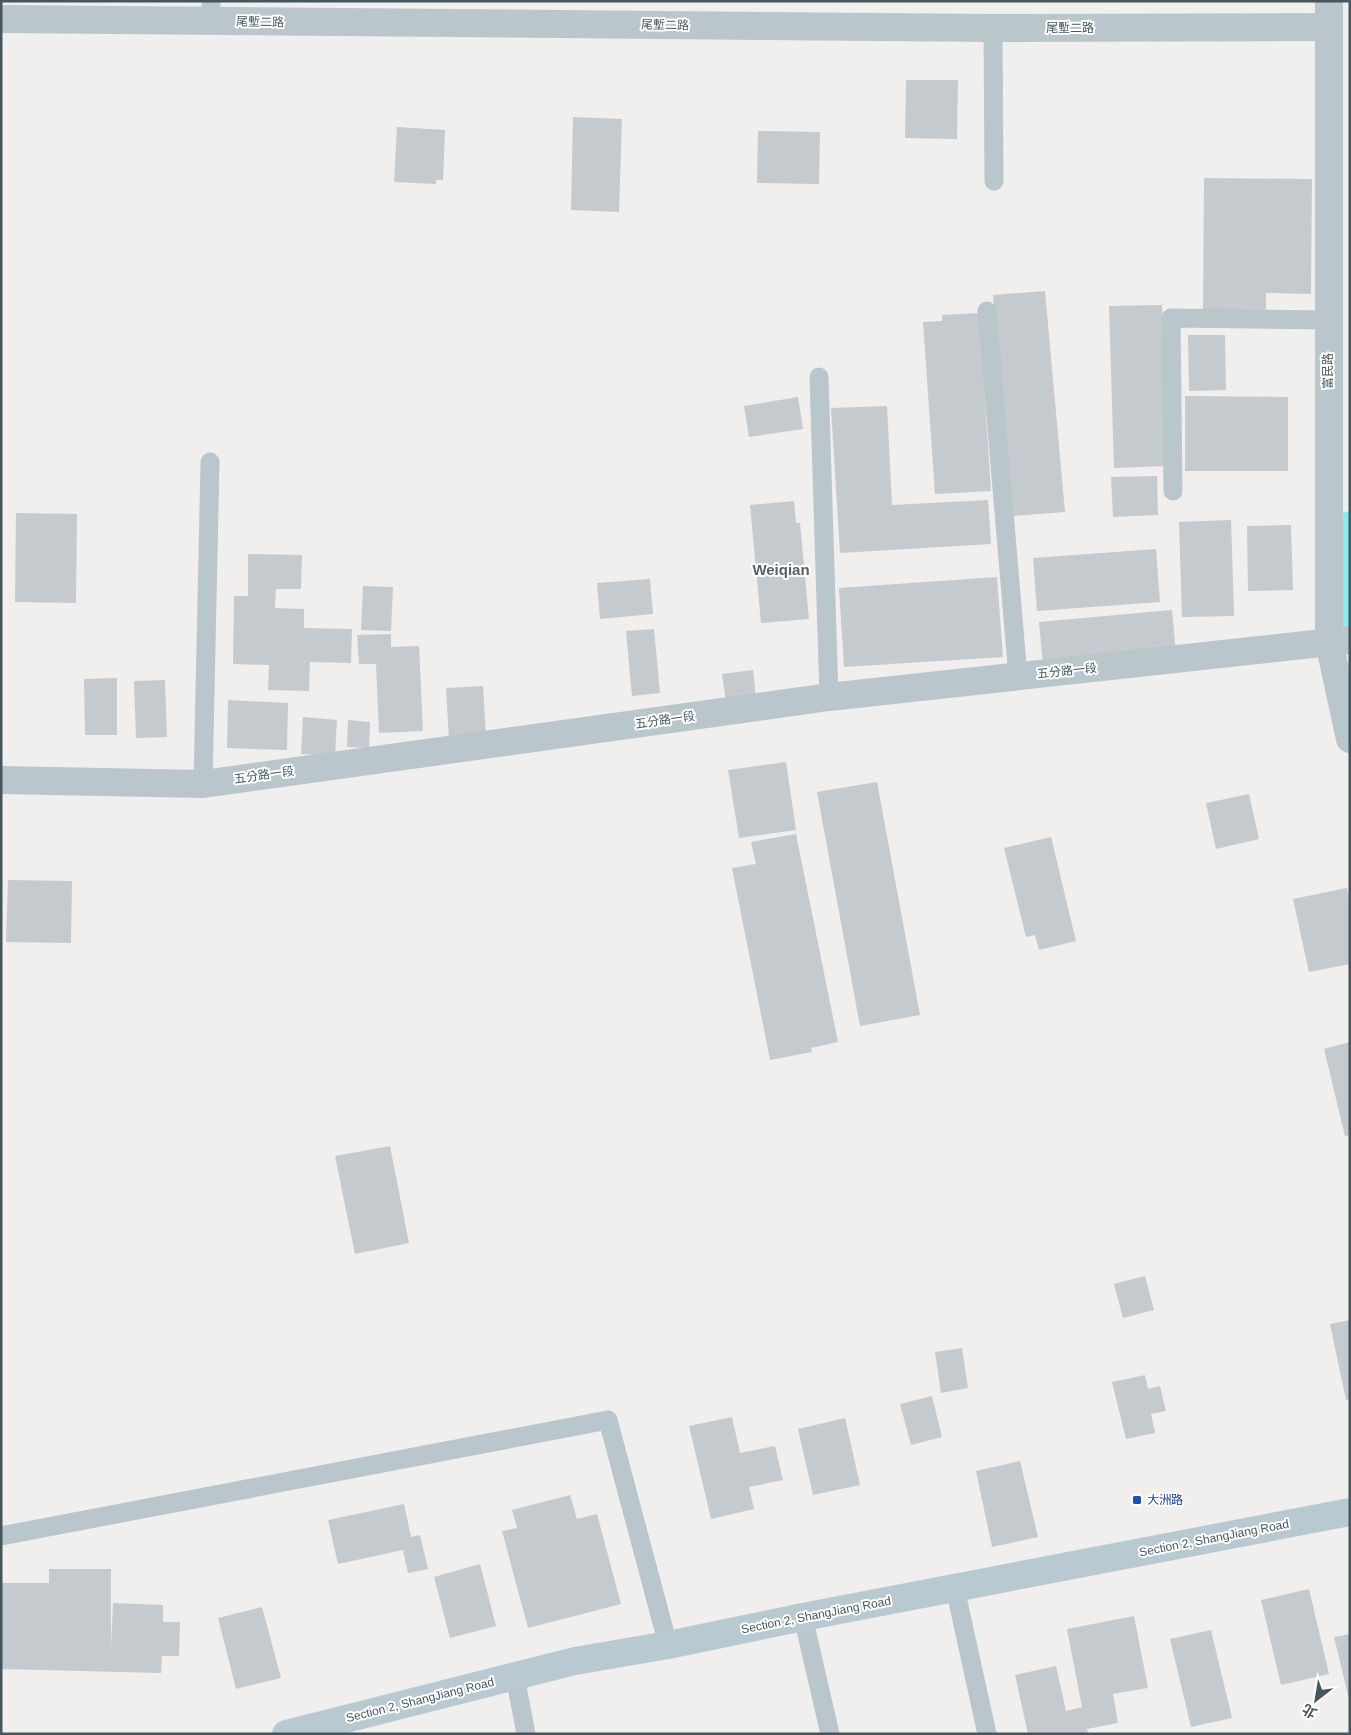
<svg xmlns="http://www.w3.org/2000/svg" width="1351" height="1735" font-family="Helvetica,'Noto Sans TC',sans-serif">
<rect width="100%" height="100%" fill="#f1eeee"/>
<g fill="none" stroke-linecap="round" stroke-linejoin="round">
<polyline stroke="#84edf0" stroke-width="9" points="1349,612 1350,630"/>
<polyline stroke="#84edf0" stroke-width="31" points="1349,612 1350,527"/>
</g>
<g fill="#c5cace">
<polygon points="906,80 958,80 957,139 905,138"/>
<polygon points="573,117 622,119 619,212 571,210"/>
<polygon points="397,127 445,130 443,180 436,180 436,184 394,182"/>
<polygon points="758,131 820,132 819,184 757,183"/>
<polygon points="1204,178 1312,179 1311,294 1266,293 1266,316 1203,315"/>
<polygon points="1045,291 1065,512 1012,516 993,295"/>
<polygon points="1162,305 1168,466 1114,468 1109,306"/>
<polygon points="979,313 991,491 935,494 923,322 942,321 942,315"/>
<polygon points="1188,335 1225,335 1226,390 1189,391"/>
<polygon points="1185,396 1288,397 1288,471 1185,471"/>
<polygon points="798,397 803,429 749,437 744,406"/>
<polygon points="887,406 892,505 988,500 991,544 840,553 831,408"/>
<polygon points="1157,476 1158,515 1113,517 1111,477"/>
<polygon points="794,501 796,523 800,523 809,619 761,623 750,505"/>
<polygon points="16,513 77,514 76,603 15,602"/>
<polygon points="1231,520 1234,616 1182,617 1179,522"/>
<polygon points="1291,525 1293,590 1248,591 1247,526"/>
<polygon points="1156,549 1160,602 1037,611 1033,558"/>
<polygon points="248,554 302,555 301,589 276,589 275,608 304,609 304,628 352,629 351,663 310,662 309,691 268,690 269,665 233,664 234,596 248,596"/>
<polygon points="997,577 1003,657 844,667 839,588"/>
<polygon points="650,579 653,614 600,619 597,583"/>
<polygon points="363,586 393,587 391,631 361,630"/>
<polygon points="1172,610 1176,653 1043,665 1039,622"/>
<polygon points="654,629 660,693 632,696 626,631"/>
<polygon points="391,634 391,647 419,646 423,731 379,733 376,664 359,664 357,635"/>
<polygon points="753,670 756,698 726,702 722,674"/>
<polygon points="117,678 117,735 85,735 84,679"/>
<polygon points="165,680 167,737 136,738 134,681"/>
<polygon points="483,686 486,738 449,740 446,688"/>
<polygon points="228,700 288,703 287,750 227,748"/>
<polygon points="303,717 337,720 335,756 301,754"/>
<polygon points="348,720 370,722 369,748 347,747"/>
<polygon points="786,762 796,830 739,838 728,770"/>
<polygon points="877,782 920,1015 860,1026 817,792"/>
<polygon points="1249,794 1259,839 1216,849 1206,803"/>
<polygon points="796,834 838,1042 811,1048 812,1052 770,1060 732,868 756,864 751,842"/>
<polygon points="1051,837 1076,941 1039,950 1035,935 1026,937 1004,848"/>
<polygon points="8,880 72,881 71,943 6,942"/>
<polygon points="1347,888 1350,901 1350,964 1309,972 1293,899"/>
<polygon points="1350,1042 1350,1135 1345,1136 1324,1049"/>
<polygon points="390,1146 409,1243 355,1254 335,1156"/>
<polygon points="1145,1276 1154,1310 1123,1318 1114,1284"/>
<polygon points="1350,1320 1350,1399 1346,1400 1330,1324"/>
<polygon points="962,1348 968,1388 941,1393 935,1352"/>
<polygon points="1145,1375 1148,1389 1160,1386 1166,1411 1151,1414 1155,1433 1126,1439 1112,1382"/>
<polygon points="932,1396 942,1437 911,1445 900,1404"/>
<polygon points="732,1417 740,1453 775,1446 783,1480 749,1487 754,1509 711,1519 689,1426"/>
<polygon points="845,1418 860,1485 813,1495 798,1429"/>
<polygon points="1020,1461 1038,1537 992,1547 976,1471"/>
<polygon points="570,1495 577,1519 597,1514 621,1604 528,1628 502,1531 517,1528 512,1510"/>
<polygon points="404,1504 411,1537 420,1535 428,1569 408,1573 403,1550 338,1564 328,1520"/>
<polygon points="480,1564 496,1626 450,1638 434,1577"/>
<polygon points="49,1569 111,1569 111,1647 113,1603 163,1605 163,1622 180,1622 179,1656 162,1656 161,1673 1,1669 2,1583 49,1583"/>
<polygon points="1309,1589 1329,1674 1281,1685 1261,1600"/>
<polygon points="262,1607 281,1678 236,1689 218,1618"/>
<polygon points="1134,1616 1148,1688 1113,1694 1118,1723 1087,1729 1088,1734 1028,1734 1015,1675 1056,1666 1066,1711 1082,1707 1067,1629"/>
<polygon points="1211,1630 1232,1718 1191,1727 1170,1639"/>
<polygon points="1350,1634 1350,1698 1349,1699 1334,1637"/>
</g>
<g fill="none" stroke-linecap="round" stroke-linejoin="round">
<g stroke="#b9c6cc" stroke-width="19">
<polyline points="211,21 211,1"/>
<polyline points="993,28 994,181"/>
<polyline points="987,311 1018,677"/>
<polyline points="819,377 829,697"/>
<polyline points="1173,491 1171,318 1328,320"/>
<polyline points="203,784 210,462"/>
<polyline points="1,1536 608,1420 668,1645"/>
<polyline points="955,1588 987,1734"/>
<polyline points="803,1617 830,1734"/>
<polyline points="515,1676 526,1734"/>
</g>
<g stroke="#b9c6cc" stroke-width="28">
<polyline points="1329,1 1329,642 1350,739"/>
<polyline points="1,19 993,28 1329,27"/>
<polyline points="1,780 203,784 829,697 1350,640"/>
</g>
<polyline stroke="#b9c9d1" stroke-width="28" points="286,1734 575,1661 668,1645 803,1617 1350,1512"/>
</g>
<rect fill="#1a4fb4" stroke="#fff" stroke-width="2" x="1132" y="1495" width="10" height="10" rx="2.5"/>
<g text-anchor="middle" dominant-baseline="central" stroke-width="4" stroke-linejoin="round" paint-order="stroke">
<g font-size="12" fill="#45565d" stroke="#fff">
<text transform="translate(260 22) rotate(1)">尾塹二路</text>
<text transform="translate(665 25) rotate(1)">尾塹二路</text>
<text x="1070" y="28">尾塹二路</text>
<text transform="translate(1328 371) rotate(-90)">富民路</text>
<text transform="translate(1067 671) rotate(-6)">五分路一段</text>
<text transform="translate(665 720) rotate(-8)">五分路一段</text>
<text transform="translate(264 775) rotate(-8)">五分路一段</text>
<text transform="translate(1214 1538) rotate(-11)">Section 2, ShangJiang Road</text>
<text transform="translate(816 1615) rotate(-11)">Section 2, ShangJiang Road</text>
<text transform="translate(420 1700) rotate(-14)">Section 2, ShangJiang Road</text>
</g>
<g font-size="12" fill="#164399" stroke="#fff" text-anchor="start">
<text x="1147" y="1500">大洲路</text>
</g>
<g font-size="15" font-weight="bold" fill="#5a6064" stroke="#fff">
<text x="781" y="569">Weiqian</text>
</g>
</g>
<rect width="1351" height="1735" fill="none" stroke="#45565d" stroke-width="5"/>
<g transform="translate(1316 1700) rotate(211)" stroke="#ffffff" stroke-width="4" paint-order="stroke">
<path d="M0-4L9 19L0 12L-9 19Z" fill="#45565d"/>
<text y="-8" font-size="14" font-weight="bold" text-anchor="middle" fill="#45565d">北</text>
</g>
</svg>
